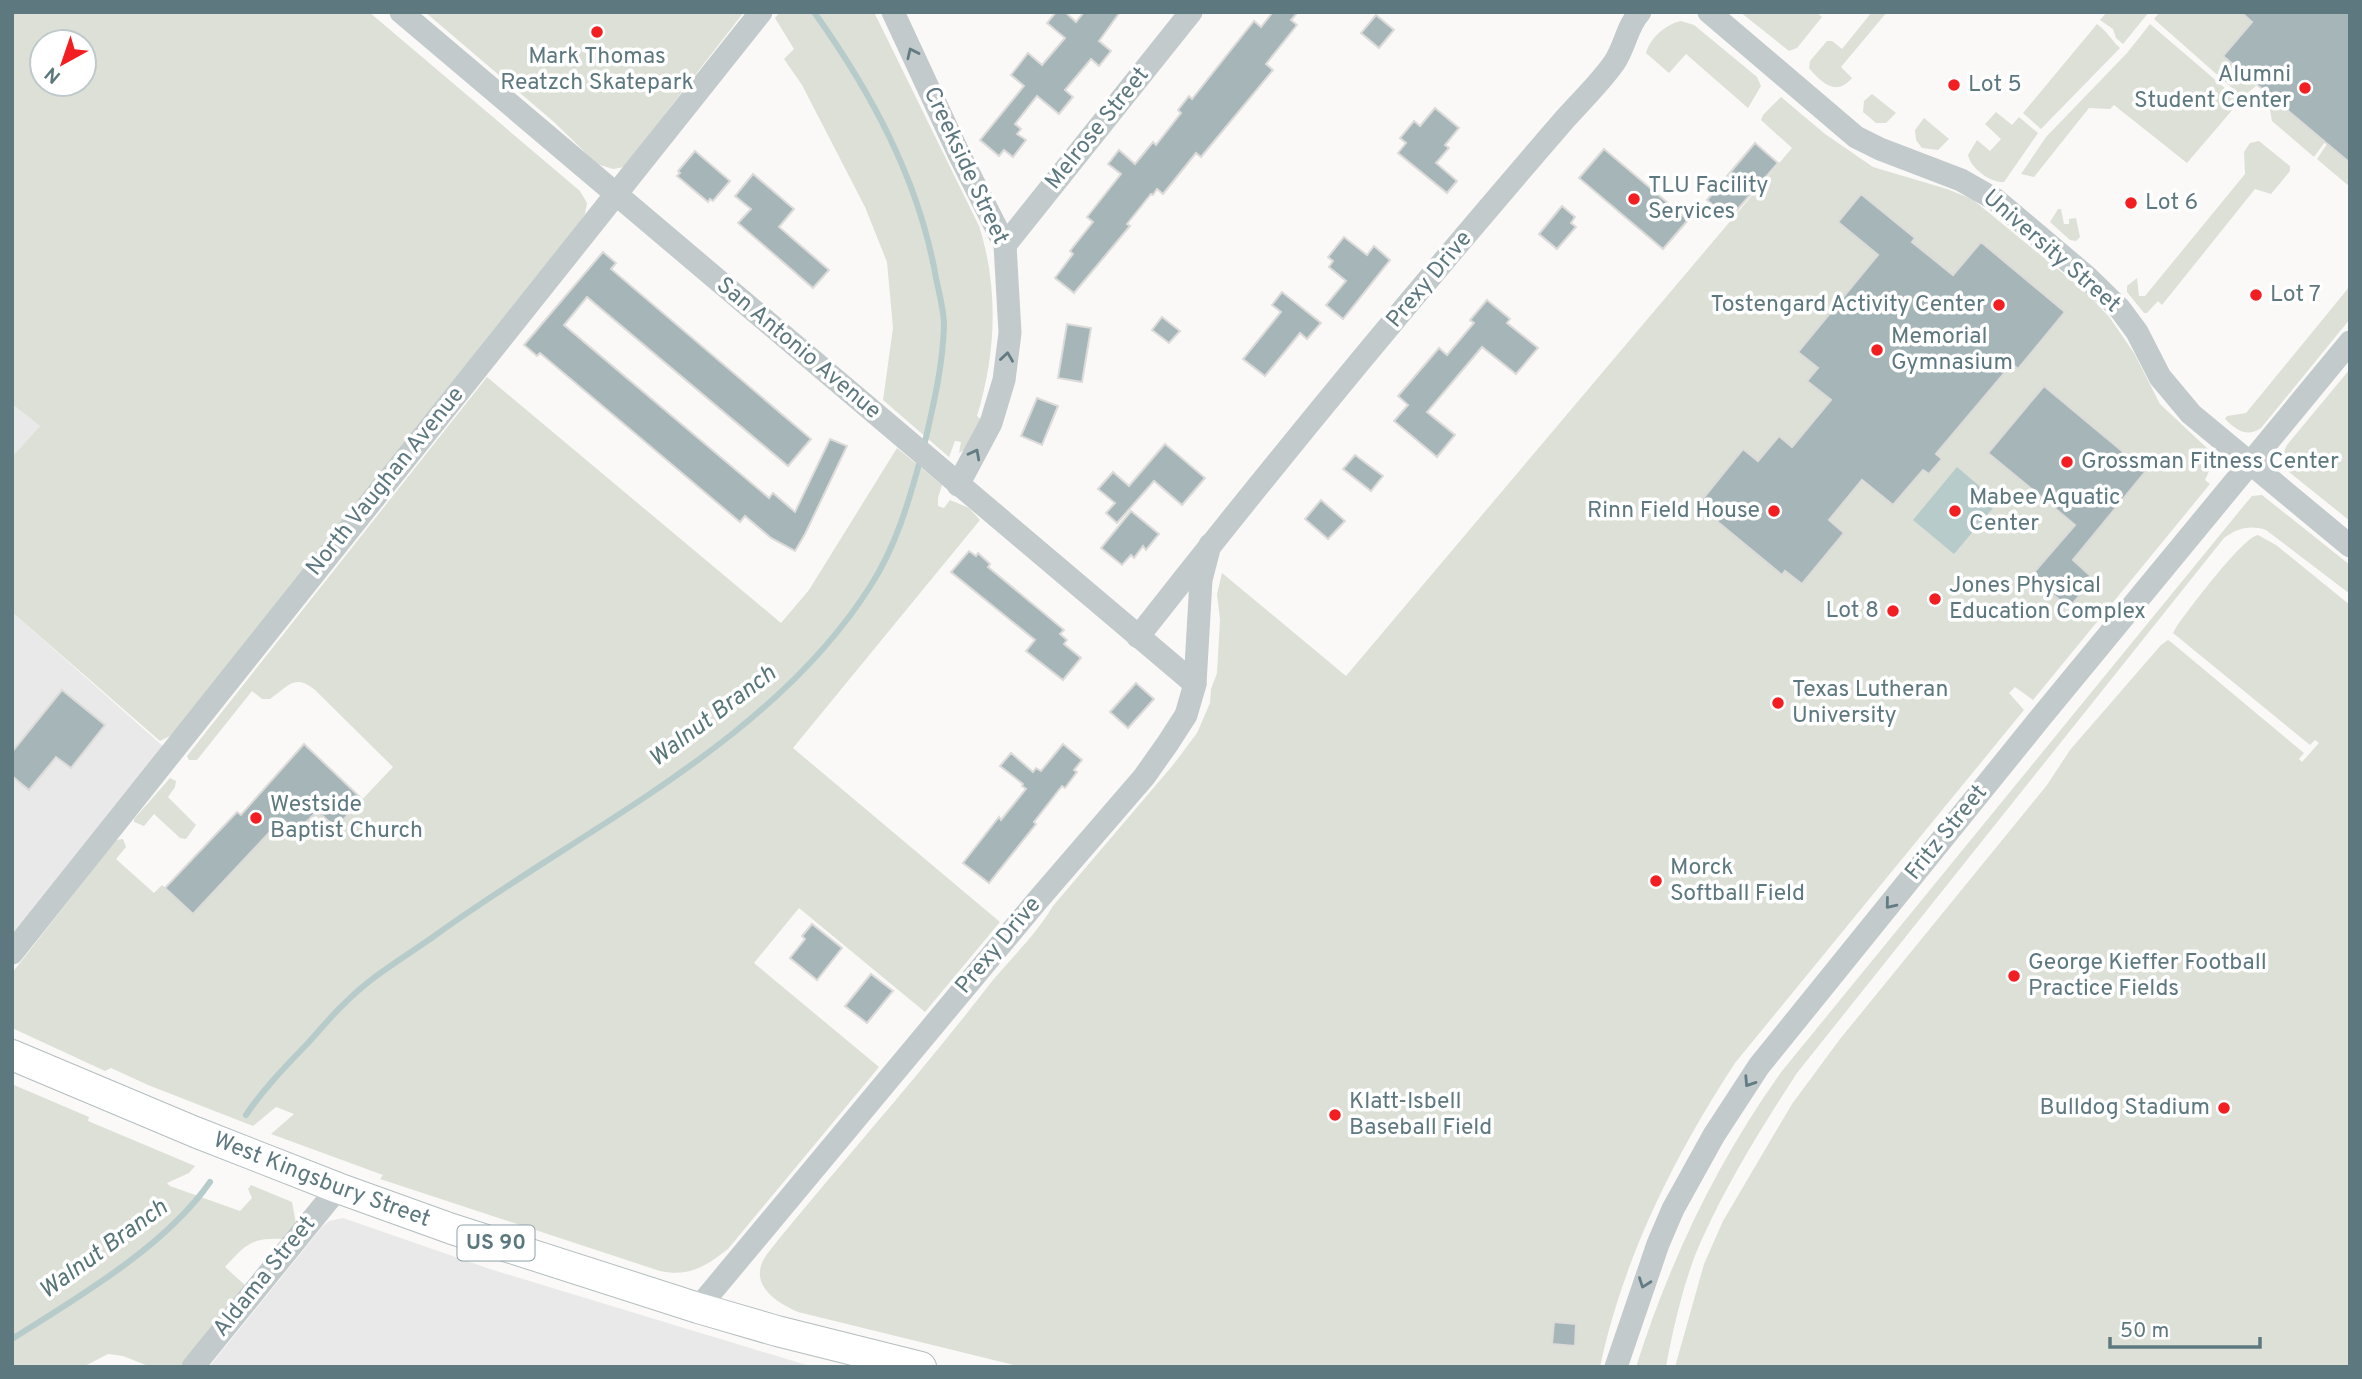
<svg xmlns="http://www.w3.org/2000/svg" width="2362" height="1379" font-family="Overpass,sans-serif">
<rect width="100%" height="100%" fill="#faf9f7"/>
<g fill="#e8e9e8">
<polygon points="12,404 40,426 12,457"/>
<polygon points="12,612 165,748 12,935"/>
<polygon points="343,1218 493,1270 813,1367 209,1367 322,1227 329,1221"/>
</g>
<g fill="#dce0d6" fill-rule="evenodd">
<path d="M12,12H369L580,191L587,203L585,214L581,220L172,735L160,741L12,612V457L40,426L12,404ZM42,42H84V84H42Z"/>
<polygon points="425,12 744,12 627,163 624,167 613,169 597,164 554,122"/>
<path d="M780,12H874L979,226C999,288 996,354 977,416L983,421L966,449L959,453L961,442L955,441L949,457L883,400L893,328L887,262L865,207L802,85L784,59L794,49L775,18Z"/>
<polygon points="1740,12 1816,12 1822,17 1797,48 1789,51"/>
<path d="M1872,12H1887L1841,67L1852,78C1836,97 1822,83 1809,68L1810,61L1827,41H1832L1842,49Z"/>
<polygon points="2107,12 2149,12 2123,44 2116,38 2113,29 2100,20"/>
<polygon points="2160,12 2241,12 2252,22 2257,85 2244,96 2239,94 2154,19"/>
<path d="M1681,21L1694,25L1757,77L1761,86L1748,108L1686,54L1669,73L1646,53C1650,38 1666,24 1681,21Z"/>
<path d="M2097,24C2109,33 2111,40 2120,48L2041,129L2023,113Z"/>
<polygon points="2150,24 2240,101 2187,163 2114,105 2110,109 2089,108 2034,177 2021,174 2046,137 2127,53"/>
<polygon points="1872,94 1896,113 1886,123 1876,123 1863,112 1864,101"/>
<path d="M1781,97L1825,134L1873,167L1947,189L1972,199L2087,293L2110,318L2134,353L2160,404L2209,450L2205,455C2213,464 2210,470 2205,480L2210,484L2033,700L2015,687L2009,693L2024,710L1735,1063C1675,1155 1623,1258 1600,1367H1022L798,1312C779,1304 752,1288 762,1263C765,1255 773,1247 778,1240C848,1155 922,1072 989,985C1010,959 1035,936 1053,906L1173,765L1197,733L1210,703L1211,689L1217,673L1220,620L1217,594L1222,573L1346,676L1792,148L1761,120L1763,115Z"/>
<polygon points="2273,98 2325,142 2314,157 2272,121 2270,110"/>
<path d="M1996,112L2012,125L2019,117L2038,133L2004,182C1991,183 1971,169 1968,155L1977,140L1990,151L2001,139L1985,124Z"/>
<polygon points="1924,118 1949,139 1938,150 1922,148 1916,140 1915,130"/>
<polygon points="2259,141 2290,166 2290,171 2271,194 2255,189 2162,305 2158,301 2147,313 2144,313 2127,292 2127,286 2137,278 2139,296 2145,296 2245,174 2244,152 2250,143"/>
<polygon points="2327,144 2344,158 2350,152 2350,187 2317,159"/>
<polygon points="2058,209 2061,209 2064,224 2069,224 2069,219 2076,218 2080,237 2076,241 2070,240 2050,222"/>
<path d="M2350,286V319L2261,428C2247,438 2236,430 2225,419L2227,416L2246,413Z"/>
<polygon points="2350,369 2350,521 2289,472 2281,458 2287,445"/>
<path d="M487,377L781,623L809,590L897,448L942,485L938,498V506L944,508L950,500L969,508L980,520L793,748L1000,922L925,1012L799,908L754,963L879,1067L728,1249C705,1267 689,1277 660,1271L380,1179L383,1175L271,1134L294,1114L276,1107L253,1126L148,1085L111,1068L105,1071L12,1028V973L116,840L123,839L126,847L116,859L154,893L162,885L193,913L284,780L336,827L393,767L315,690C294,673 288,687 270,699H262L252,691L197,760H189L187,756Z"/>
<path d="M2262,495L2350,565V594L2266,530C2249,525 2238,528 2224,538L1797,1073C1763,1125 1729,1180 1703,1237C1686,1272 1673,1328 1666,1367H1636C1670,1260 1717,1162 1782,1071L2246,503L2252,496Z"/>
<path d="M2258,535L2276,545L2350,605V1365L1675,1367L1704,1264L1723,1221L1792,1104L1840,1039L2047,785L2070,750L2161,645L2168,640L2171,642L2304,753L2299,759L2302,762L2319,743L2315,740L2310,745L2173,633L2177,626C2189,609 2243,537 2258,535Z"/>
<polygon points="170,778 176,781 175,787 168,797 196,825 186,839 180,838 154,814 144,826 134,822 134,819"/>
<path d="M14,1085L89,1117L88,1121L195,1166L189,1173L167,1183L170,1186L240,1211L252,1198L248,1189L251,1185L292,1202L296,1224L284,1239C252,1237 246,1244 225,1267L246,1286L181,1367H151L123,1356L108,1354L83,1367H12Z"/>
</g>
<polygon fill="#b8cbcb" points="1957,467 1998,502 1954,554 1913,520"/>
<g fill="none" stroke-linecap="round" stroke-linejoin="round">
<g stroke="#b8cbcb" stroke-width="6">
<path d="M814,12C871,92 919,180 936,278C939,293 944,310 944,325C943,366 933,407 924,446"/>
<path d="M246,1115C264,1088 286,1066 308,1043C320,1030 331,1016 344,1004C370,977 403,958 433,937C581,829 772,743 871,585C896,546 909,501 921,457"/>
<path d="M12,1339C77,1298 166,1246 210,1182"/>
</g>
</g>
<g fill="#a6b6b8" stroke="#dcdbd9" stroke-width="2">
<polygon points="1056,12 1065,12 1076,22 1084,12 1120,12 1099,41 1111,51 1099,66 1091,59 1065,90 1073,97 1059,114 1037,96 1015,124 1021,129 1017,134 1026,140 1013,157 1004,150 999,156 980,140 1024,86 1011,75 1028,53 1042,65 1065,38 1047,23"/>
<polygon points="1273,12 1298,12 1291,20 1297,25 1266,64 1273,70 1201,157 1196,153 1163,194 1157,189 1153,195 1151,194 1127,224 1130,226 1074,293 1055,278 1073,254 1070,251 1093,222 1087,217 1121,174 1108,164 1119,150 1135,164 1153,142 1156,145 1181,113 1178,110 1189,96 1192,99 1254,21 1261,27"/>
<polygon points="2241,12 2350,12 2350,163 2223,56 2252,22"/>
<polygon points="1376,15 1394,30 1379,48 1361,33"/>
<polygon points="1435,108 1459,128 1445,145 1449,148 1436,163 1457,181 1447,193 1398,153 1406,143 1400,138 1414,121 1420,126"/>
<polygon points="1755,143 1778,163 1729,219 1707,200"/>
<polygon points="1604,149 1688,220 1663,249 1579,178"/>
<polygon points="695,151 730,181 713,201 710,199 708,202 677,176 680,173 678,171"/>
<polygon points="753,174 794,209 779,227 829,270 813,288 738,223 751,209 735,196"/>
<polygon points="1861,194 1915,238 1912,242 1953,275 1981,242 2065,312 2018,369 2012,364 1936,454 1942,459 1929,474 1923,470 1893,505 1862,480 1829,520 1844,533 1802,584 1785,571 1782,575 1713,518 1716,514 1701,501 1743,449 1758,461 1779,436 1792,447 1831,400 1807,381 1818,368 1798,352 1878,255 1838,222"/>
<polygon points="1562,206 1575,217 1571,223 1576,227 1557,249 1539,234"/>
<polygon points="1344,237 1367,255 1374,246 1390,260 1343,319 1326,305 1346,281 1329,267 1333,261 1328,257"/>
<polygon points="603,252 616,263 611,269 811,439 788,466 587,297 564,325 769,498 773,493 795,512 830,439 847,446 805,534 795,551 771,538 745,516 740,522 540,353 537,356 524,345"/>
<polygon points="1282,292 1321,323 1307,339 1300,333 1265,376 1243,359 1281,312 1272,305"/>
<polygon points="1487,300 1510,319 1507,323 1538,348 1516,374 1482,347 1427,412 1455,435 1437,457 1394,421 1408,405 1398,396 1439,348 1447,355 1474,323 1470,320"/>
<polygon points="1162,317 1180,331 1169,343 1152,330"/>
<polygon points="1067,324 1091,328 1082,382 1058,378"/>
<polygon points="2044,386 2146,471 2073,560 2094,579 2069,608 2031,576 2075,525 1988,453"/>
<polygon points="1037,398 1058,406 1042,445 1021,436"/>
<polygon points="1165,444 1205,478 1182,505 1154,481 1117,523 1106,513 1115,503 1098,489 1113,472 1129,486"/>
<polygon points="1355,455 1383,476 1371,491 1343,469"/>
<polygon points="1321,500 1345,521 1328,539 1305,519"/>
<polygon points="1131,511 1159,534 1146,550 1143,546 1134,558 1131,555 1122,565 1101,548"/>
<polygon points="969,551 976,556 978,553 990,564 988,567 1064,630 1060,634 1067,640 1064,644 1081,658 1063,680 1026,651 1035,640 951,572"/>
<polygon points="1136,683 1154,699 1128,728 1110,712"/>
<polygon points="62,690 105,725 71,768 56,757 29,790 12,776 12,752"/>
<polygon points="304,744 362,799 336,828 317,811 297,832 282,819 193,914 165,888 237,812 241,815"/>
<polygon points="1063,744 1082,760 1074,770 1077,772 1065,788 1062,786 1034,822 1036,824 989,883 963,863 999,817 1001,820 1026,789 1022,786 1023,784 1000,766 1011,753 1033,772 1036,768 1041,771"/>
<polygon points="812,924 842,948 817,980 790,958 805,939 802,936"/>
<polygon points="871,974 893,991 867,1023 845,1006"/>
<polygon points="1554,1322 1576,1324 1575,1346 1552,1344"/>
</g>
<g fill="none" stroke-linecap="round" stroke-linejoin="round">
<g stroke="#b4bdbf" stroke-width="32">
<g id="major">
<path id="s1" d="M12,1055L195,1132L338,1188L452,1229L698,1308L777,1331L921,1367"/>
</g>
</g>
<g stroke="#c2cacc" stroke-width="23">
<polyline points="401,12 1195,684"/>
<polyline points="893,12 958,152 1005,245 1010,333 1004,380 991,423 958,485"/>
<polyline points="1709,12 1856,137 1880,149 1961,180 1996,200 2086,276 2120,309 2137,332 2160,377 2191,414 2350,546"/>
<polyline points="1005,245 1191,12"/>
<path d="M1138,637C1276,461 1419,288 1565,119C1581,101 1600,83 1614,63C1625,47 1627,26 1640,12"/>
<polyline points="12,953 761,12"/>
<polyline points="698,1308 1037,901 1144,777 1168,743 1186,715 1195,684 1201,580 1210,545"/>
<polyline points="193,1367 338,1188"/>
<polyline points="1616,1367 1658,1244 1673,1209 1714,1135 1759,1066 2041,717 2350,342"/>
</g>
<use href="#major" stroke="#fff" stroke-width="30"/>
</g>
<defs><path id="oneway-chevron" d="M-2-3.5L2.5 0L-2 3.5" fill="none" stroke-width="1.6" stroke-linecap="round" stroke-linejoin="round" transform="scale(1.75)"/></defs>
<g stroke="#637c83">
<use href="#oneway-chevron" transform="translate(912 53) rotate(-115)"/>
<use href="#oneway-chevron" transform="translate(1007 357) rotate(-82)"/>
<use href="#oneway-chevron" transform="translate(975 454) rotate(-62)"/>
<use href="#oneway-chevron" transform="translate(1890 904) rotate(129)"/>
<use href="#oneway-chevron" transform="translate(1749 1082) rotate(123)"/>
<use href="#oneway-chevron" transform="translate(1644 1283) rotate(110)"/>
</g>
<g fill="#f31e21" stroke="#fff" stroke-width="2.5">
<circle cx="597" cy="32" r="7"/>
<circle cx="1954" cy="85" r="7"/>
<circle cx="2305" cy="88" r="7"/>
<circle cx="1634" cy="199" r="7"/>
<circle cx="2131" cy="203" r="7"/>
<circle cx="2256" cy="295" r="7"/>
<circle cx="1999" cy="305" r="7"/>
<circle cx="1877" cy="350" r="7"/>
<circle cx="2067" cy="462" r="7"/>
<circle cx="1774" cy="511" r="7"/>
<circle cx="1955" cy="511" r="7"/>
<circle cx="1935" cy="599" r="7"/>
<circle cx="1893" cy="611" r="7"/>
<circle cx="1778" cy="703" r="7"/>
<circle cx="256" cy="818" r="7"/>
<circle cx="1656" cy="881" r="7"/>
<circle cx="2014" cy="976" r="7"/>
<circle cx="2224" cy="1108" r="7"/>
<circle cx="1335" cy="1115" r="7"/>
</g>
<g text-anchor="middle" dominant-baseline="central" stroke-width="7" stroke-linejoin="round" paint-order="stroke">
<rect fill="#fff" stroke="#8ea0a5" stroke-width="2" x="457.5" y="1225.5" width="77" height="35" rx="5"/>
<g font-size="21" font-weight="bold" fill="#5e787f">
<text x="496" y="1243">US 90</text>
</g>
<g font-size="23" fill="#5e787f" stroke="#fff" text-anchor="start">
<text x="597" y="57" text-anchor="middle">Mark Thomas<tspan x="597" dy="26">Reatzch Skatepark</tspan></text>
<text x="2291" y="75" text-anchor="end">Alumni<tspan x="2291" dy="26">Student Center</tspan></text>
<text x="1968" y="85">Lot 5</text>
<text x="1648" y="186">TLU Facility<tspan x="1648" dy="26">Services</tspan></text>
<text x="2145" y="203">Lot 6</text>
<text x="2270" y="295">Lot 7</text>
<text x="1985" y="305" text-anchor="end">Tostengard Activity Center</text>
<text x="1891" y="337">Memorial<tspan x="1891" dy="26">Gymnasium</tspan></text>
<text x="2081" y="462">Grossman Fitness Center</text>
<text x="1969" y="498">Mabee Aquatic<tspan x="1969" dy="26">Center</tspan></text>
<text x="1760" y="511" text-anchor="end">Rinn Field House</text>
<text x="1949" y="586">Jones Physical<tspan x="1949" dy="26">Education Complex</tspan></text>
<text x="1879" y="611" text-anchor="end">Lot 8</text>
<text x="1792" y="690">Texas Lutheran<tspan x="1792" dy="26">University</tspan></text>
<text x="270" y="805">Westside<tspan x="270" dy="26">Baptist Church</tspan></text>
<text x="1670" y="868">Morck<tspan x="1670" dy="26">Softball Field</tspan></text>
<text x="2028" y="963">George Kieffer Football<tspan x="2028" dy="26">Practice Fields</tspan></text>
<text x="1349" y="1102">Klatt-Isbell<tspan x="1349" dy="26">Baseball Field</tspan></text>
<text x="2210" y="1108" text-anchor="end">Bulldog Stadium</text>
</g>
<g font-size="23" fill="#5e787f" stroke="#fff">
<text transform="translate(1098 129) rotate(-51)">Melrose Street</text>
<text transform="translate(965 166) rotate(65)">Creekside Street</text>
<text transform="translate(2051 252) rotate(41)">University Street</text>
<text transform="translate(1430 280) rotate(-50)">Prexy Drive</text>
<text transform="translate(798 349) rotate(40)">San Antonio Avenue</text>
<text transform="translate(386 482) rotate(-51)">North Vaughan Avenue</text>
<text transform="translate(1947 833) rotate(-51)">Fritz Street</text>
<text transform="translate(999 946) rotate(-50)">Prexy Drive</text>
<text stroke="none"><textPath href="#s1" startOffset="334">West Kingsbury Street</textPath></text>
<text transform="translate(265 1277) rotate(-51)">Aldama Street</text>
</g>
<g font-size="24" font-style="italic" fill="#587677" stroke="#fff">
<text transform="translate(713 717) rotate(-37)">Walnut Branch</text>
<text transform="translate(104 1250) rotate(-36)">Walnut Branch</text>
</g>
</g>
<rect width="2362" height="1379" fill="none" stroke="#5e787f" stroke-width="28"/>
<g transform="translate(63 63) rotate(220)"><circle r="33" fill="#ffffff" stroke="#bfc9cc" stroke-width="2"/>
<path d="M0-5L12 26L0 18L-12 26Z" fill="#f31e21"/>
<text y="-10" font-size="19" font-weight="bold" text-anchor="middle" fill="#5e787f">N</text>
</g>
<path d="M2110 1337v10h150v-10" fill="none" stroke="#5e787f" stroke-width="3.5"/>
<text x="2120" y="1337" font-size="21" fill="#5e787f" stroke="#ffffff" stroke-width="5" paint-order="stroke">50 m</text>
</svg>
